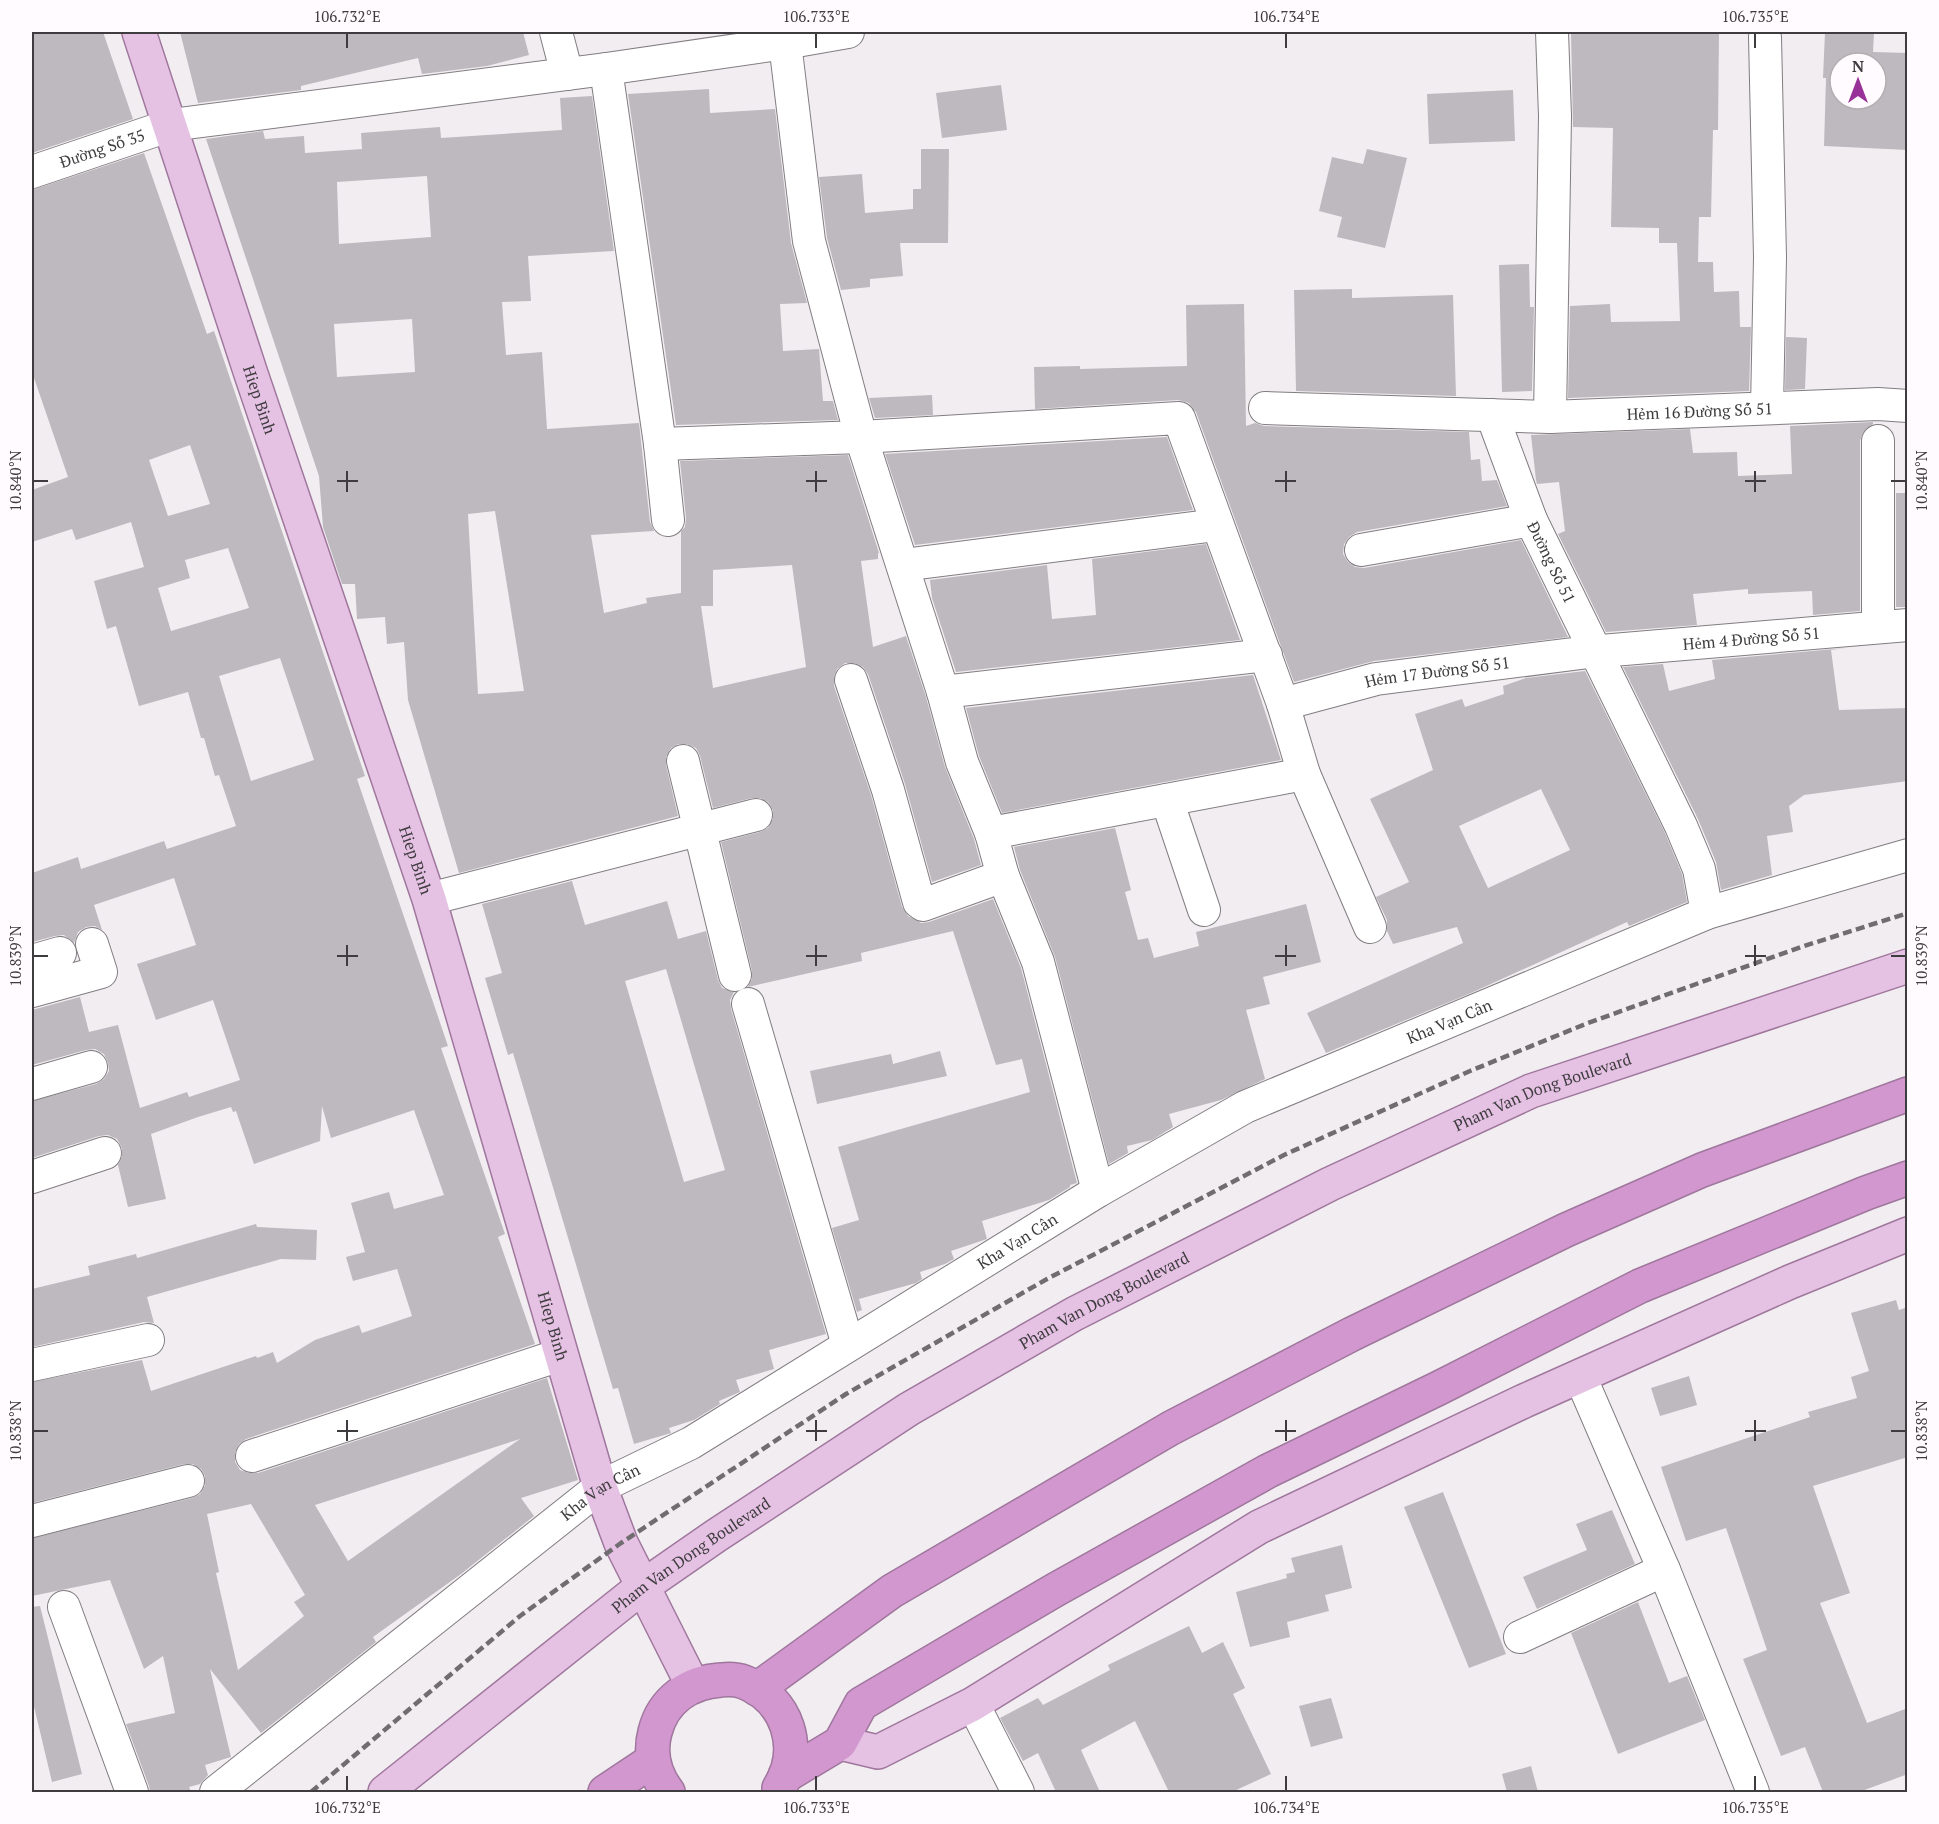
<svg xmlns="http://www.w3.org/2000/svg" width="1939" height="1824" font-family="'PT Serif',serif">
<rect width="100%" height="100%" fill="#f2edf1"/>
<g fill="#beb9be" fill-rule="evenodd">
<polygon points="32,32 103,32 133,119 32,153"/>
<polygon points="180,32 523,32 529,55 487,66 422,74 418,58 301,86 301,90 198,103"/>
<polygon points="1571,32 1719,32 1718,130 1713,130 1711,217 1699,217 1698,262 1713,262 1714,292 1739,291 1740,327 1751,327 1749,391 1568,398 1570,306 1610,304 1611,322 1680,321 1677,243 1659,243 1659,228 1611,227 1613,128 1573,127"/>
<path d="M1825,32H1874L1873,52L1908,53V150L1824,146L1826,78H1823ZM1840,63H1876V99H1840Z"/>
<polygon points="1001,85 1007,130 942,138 936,93"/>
<polygon points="709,89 710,113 775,109 791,243 807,303 780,304 783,351 819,349 823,401 833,401 838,420 676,425 628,94"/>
<polygon points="1513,90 1515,141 1429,144 1427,94"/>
<path d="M592,96L614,251L528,256L531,301L502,302L506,355L542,352L547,429L639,423L650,522L654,531L591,535L604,613L647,603L646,598L681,593V531L685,527L686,518L680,461L848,455L879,553H878V559L861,561L873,647L906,636L926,697L945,767L974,839L981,865L932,882L905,784L868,674L863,667L855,663H845L837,669L834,676V686L871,795L902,907L908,916L921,923L929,922L993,899L1021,968L1077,1183L1070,1185V1187L1049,1200L982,1221L987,1239L951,1251L954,1259L945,1264L920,1272L922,1279L916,1283L859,1299L862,1310L857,1312L832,1228L859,1220L838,1147L1030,1092L1022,1059L996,1065L953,931L861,953L862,961L748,987L752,979V971L721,842L760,832L768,828L773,819V810L768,802L760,798H752L713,808L700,756L696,748L687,744H678L671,748L666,757V765L678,816L459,873L408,700L404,642L387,644L385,617L357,619L355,584H342L323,527L319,476L206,139L263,131L265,139L304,136L305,153L362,149L361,133L440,127L441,138L562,130L560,98ZM427,176L431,237L339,244L337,182ZM412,319L415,372L337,377L334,324ZM495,511L524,691L478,694L468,514ZM792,565L806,667L713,688L701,606H713V570Z"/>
<polygon points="921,149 949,149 948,243 900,243 903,276 870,279 870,287 841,290 827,238 819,177 862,174 865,213 913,209 913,189 921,189"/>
<polygon points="1367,149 1407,158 1385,248 1337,237 1342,217 1319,211 1332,157 1363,164"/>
<path d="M144,153L207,334L214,331L365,776L357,779L448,1046L441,1048L505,1234L498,1237L535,1344L246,1439L239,1444L235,1452V1462L240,1470L248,1473H258L547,1378L578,1480L521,1498L534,1516L461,1574L373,1637L376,1642L261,1733L210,1669L231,1757L205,1765L208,1775L200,1784L189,1787L191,1792H150L149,1786L126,1724L175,1713L163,1656L144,1669L110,1580L32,1596V1538L192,1498L200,1494L205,1486V1476L201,1469L193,1464H184L32,1503V1382L142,1360L151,1391L256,1356L257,1358L273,1352L277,1363L315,1340L359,1325L362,1333L412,1316L397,1269L353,1281L346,1257L365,1252L351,1203L389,1192L394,1209L444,1195L414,1110L331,1138L322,1106L320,1141L254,1164L236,1111L233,1112L231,1107L198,1117L151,1134L166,1199L128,1207L118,1165L122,1157V1148L117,1139L108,1135L99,1136L32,1158V1101L96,1084L104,1079L109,1071L108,1063L104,1054L95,1049L86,1050L32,1065V1010L80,997L89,1032L118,1025L140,1108L187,1092L189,1097L240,1080L213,1000L156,1020L137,964L196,945L174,878L94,905L102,930L95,926L86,927L78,932L74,943L64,935L55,936L32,942V873L78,857L81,869L164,841L167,849L236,826L219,775L215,776L204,738H201L188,692L139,706L116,626L107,629L94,581L144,567L131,522L76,540L72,529L32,542V490L68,477L32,372V190ZM190,445L210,504L168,516L149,460ZM228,548L249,608L171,631L158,588L190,578L185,560ZM280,658L314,760L251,781L219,676ZM520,1439L348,1561L315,1505ZM251,1504L305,1595L294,1602L304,1616L238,1670L216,1573L219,1572L207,1514Z"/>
<polygon points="1529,264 1530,307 1534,307 1532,391 1502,392 1499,265"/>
<polygon points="1352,289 1352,298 1453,295 1456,396 1296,391 1294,290"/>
<polygon points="1244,304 1246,426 1255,423 1264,426 1469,432 1471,460 1480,459 1482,481 1497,480 1507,506 1357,532 1349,537 1344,544 1343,554 1348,562 1355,567 1364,568 1521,540 1568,637 1374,661 1294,682 1196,412 1189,403 1178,400 1035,409 1034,367 1080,366 1080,369 1187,366 1186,305"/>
<polygon points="1786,337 1807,338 1805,389 1785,390"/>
<polygon points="932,395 933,415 875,418 869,398"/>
<polygon points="1873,422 1873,424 1863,432 1860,441 1860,611 1813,615 1812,591 1748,594 1748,589 1693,594 1697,625 1606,632 1558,534 1565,531 1559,482 1537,484 1536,480 1531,435 1690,429 1693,453 1737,452 1738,476 1792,474 1790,426"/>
<polygon points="1167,437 1193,510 915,545 885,454"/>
<rect x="1896" y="493" width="12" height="114"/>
<polygon points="1206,544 1240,640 956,672 932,598 930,580 1047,565 1052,619 1096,615 1092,559"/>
<polygon points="1846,648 1831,650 1839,710 1908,708 1908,781 1804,795 1789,806 1793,832 1767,836 1772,875 1721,890 1716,862 1698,819 1623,667 1663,664 1669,691 1715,679 1712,660"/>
<path d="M1585,671L1665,833L1682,874L1687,902L1629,926L1627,922L1471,993L1326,1053L1307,1013L1463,943L1457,927L1393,944L1387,931V920L1376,897L1409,882L1370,799L1433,770L1415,714L1462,699L1465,707L1504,694L1503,686L1526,678ZM1541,789L1570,850L1488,888L1459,826Z"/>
<polygon points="1253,675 1281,760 1002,813 979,756 966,708"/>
<polygon points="1115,828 1131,890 1125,892 1138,940 1148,938 1154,958 1199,946 1196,932 1306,904 1321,962 1263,977 1270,1004 1246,1010 1265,1079 1221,1100 1169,1114 1173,1127 1152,1140 1127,1146 1128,1153 1109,1164 1055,957 1020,870 1014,847"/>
<path d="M572,881L585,925L667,901L678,939L706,931L718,980L722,988L734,992L730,1000L731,1009L826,1334L769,1350L774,1369L736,1380L740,1392L719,1401L720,1404L694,1420L669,1428L671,1433L634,1444L618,1388L613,1389L513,1053L508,1055L485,978L502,973L482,904ZM666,969L725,1170L684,1182L625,981Z"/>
<polygon points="940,1051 947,1076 817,1104 810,1071 891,1054 893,1064"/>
<polygon points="256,1224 257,1227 317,1230 316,1260 281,1259 147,1297 154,1323 144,1322 32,1347 32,1289 90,1275 88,1266 136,1254 137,1258"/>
<polygon points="1896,1300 1899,1310 1908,1307 1908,1457 1813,1486 1850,1593 1820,1603 1867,1723 1908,1708 1908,1774 1859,1792 1823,1792 1805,1747 1781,1756 1743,1659 1767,1650 1726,1528 1686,1541 1661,1467 1810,1417 1808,1412 1857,1398 1851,1377 1869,1371 1851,1313"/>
<polygon points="1689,1376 1697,1405 1660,1416 1651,1388"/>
<polygon points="1443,1492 1506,1654 1469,1668 1404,1507"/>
<polygon points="1612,1510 1635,1564 1537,1609 1523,1577 1587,1550 1576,1524"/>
<polygon points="1342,1545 1352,1588 1325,1595 1329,1611 1287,1622 1290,1637 1250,1647 1236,1592 1287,1578 1286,1574 1295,1572 1291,1558"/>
<polygon points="1638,1602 1669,1683 1687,1676 1705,1720 1618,1754 1571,1633"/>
<polygon points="40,1606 82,1774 52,1782 32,1698 32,1607"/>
<polygon points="1189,1626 1202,1653 1223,1642 1245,1688 1233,1694 1271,1774 1232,1792 1169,1792 1135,1721 1081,1750 1100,1792 1056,1792 1038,1753 1023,1761 1000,1718 1038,1698 1043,1705 1110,1670 1108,1665"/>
<polygon points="1331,1698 1343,1738 1311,1747 1299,1706"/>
<polygon points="1531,1766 1538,1792 1507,1792 1502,1774"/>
</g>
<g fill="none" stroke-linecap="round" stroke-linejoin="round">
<g stroke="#817d81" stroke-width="34">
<g id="minor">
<polyline points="556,32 567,74"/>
<polyline points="1765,37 1770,257 1767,408"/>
<polyline points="785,43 809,241 861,437 943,692 962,762 991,833 1003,876 1038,962 1098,1191"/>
<polyline points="606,69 660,444 668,520"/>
<path id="s1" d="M32,172L171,125L606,69L785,43L848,32"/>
<path id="s2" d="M1265,408L1550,417L1878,404L1908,406"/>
<path id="s3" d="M1492,415L1531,520L1681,826L1699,869L1707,913"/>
<polyline points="1550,417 1555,116 1552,32"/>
<polyline points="1878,441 1878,627"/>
<polyline points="660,444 861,437 1179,418 1283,704 1304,774 1370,927"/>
<polyline points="1361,550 1531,520"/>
<polyline points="903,565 1216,525"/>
<polyline points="851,680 888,790 919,902 923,905 1003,876"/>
<polyline points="943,692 1266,655"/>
<path id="s4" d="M1283,704L1376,679L1589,652L1908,625"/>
<polyline points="683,761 735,975"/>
<polyline points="1167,800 1204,910"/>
<polyline points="991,833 1304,774"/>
<polyline points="429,899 756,815"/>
<polyline points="32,961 60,953"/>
<polyline points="32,991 101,972 92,944"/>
<polyline points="748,1004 848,1345"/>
<polyline points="32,1084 91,1067"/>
<polyline points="32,1177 105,1153"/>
<polyline points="32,1365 148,1340"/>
<polyline points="1580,1376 1664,1570 1753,1792"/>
<polyline points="252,1456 560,1355"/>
<polyline points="32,1521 188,1481"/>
<polyline points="64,1607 132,1792"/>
<polyline points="1520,1637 1664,1570"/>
<polyline points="973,1704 1018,1792"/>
<path id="s5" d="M216,1792L600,1487L691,1443L1098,1191L1245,1107L1707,913L1908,855"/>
</g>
</g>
<g stroke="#9f779d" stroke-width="36">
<g id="major">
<path id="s6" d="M139,32L251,374L429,899L600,1487L621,1543L693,1686"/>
<polyline points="840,1743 878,1752 973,1704 1259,1527 1524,1401 1790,1282 1908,1234"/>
<path id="s7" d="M385,1792L642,1587L717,1535L909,1409L1074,1314L1330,1184L1531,1091L1908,966"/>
</g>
</g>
<g stroke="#9f779d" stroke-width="36">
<g id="highway">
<polyline points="757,1689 892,1591 1171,1428 1352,1334 1566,1230 1702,1170 1908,1094"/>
<polyline points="785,1776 840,1743 861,1704 1055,1590 1268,1471 1439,1388 1640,1286 1866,1193 1908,1178"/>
<polyline points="605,1792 653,1760"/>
<path d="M668,1792C655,1775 649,1754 655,1732C663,1700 689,1682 721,1680C729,1679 736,1679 744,1682C787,1699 804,1748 779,1788"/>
</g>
</g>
<use href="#minor" stroke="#fff" stroke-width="32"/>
<use href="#major" stroke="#e5c1e3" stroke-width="33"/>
<use href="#highway" stroke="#d397d0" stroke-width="33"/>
<polyline stroke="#706d70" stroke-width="4.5" stroke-dasharray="9 4.5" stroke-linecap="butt" points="311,1792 520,1616 621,1543 846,1394 1047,1279 1284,1155 1470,1071 1588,1023 1699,983 1801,947 1908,913"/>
</g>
<path fill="none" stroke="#3e3c3e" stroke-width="2" d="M347,33V48M816,33V48M1286,33V48M1755,33V48M347,471V492M816,471V492M1286,471V492M1755,471V492M33,481H48M337,481H358M806,481H827M1275,481H1296M1745,481H1766M1891,481H1906M347,945V966M816,945V966M1286,945V966M1755,945V966M33,956H48M337,956H358M806,956H827M1275,956H1296M1745,956H1766M1891,956H1906M347,1420V1441M816,1420V1441M1286,1420V1441M1755,1420V1441M33,1431H48M337,1431H358M806,1431H827M1275,1431H1296M1745,1431H1766M1891,1431H1906M347,1776V1791M816,1776V1791M1286,1776V1791M1755,1776V1791"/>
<g text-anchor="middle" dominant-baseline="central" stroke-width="4.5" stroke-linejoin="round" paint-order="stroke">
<g font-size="16" fill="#3e3c3e" stroke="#fffbfe">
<text stroke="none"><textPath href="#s1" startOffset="74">Đường Số 35</textPath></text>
<text stroke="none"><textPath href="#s6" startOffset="387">Hiep Binh</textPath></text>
<text stroke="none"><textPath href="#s2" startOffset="435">Hẻm 16 Đường Số 51</textPath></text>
<text stroke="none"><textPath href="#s3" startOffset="159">Đường Số 51</textPath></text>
<text stroke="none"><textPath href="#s4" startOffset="474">Hẻm 4 Đường Số 51</textPath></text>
<text stroke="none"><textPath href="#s4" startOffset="158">Hẻm 17 Đường Số 51</textPath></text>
<text stroke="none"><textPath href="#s6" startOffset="873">Hiep Binh</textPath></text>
<text stroke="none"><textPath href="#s5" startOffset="1461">Kha Vạn Cân</textPath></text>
<text stroke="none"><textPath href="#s7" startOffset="1359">Pham Van Dong Boulevard</textPath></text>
<text stroke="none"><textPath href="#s5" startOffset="975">Kha Vạn Cân</textPath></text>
<text stroke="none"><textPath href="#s7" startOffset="873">Pham Van Dong Boulevard</textPath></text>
<text stroke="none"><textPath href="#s6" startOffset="1359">Hiep Binh</textPath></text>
<text stroke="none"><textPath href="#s5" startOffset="488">Kha Vạn Cân</textPath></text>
<text stroke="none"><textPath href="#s7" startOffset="387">Pham Van Dong Boulevard</textPath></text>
</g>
</g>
<rect width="1939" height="1824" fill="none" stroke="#fffbfe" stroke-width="66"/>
<g transform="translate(1858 81)"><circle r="28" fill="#fffbfe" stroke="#b2afb1" stroke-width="1.5"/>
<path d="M0-4.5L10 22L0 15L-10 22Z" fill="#983298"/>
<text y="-9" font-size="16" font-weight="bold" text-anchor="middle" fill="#3e3c3e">N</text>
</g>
<rect x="33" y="33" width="1873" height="1758" fill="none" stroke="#3e3c3e" stroke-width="2"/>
<g font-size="15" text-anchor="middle" fill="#3e3c3e">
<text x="347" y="22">106.732°E</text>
<text x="816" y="22">106.733°E</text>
<text x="1286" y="22">106.734°E</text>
<text x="1755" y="22">106.735°E</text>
<text transform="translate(16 481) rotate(-90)" y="5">10.840°N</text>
<text transform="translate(1922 481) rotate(-90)" y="5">10.840°N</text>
<text transform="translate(16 956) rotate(-90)" y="5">10.839°N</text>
<text transform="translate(1922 956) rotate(-90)" y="5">10.839°N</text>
<text transform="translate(16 1431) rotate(-90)" y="5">10.838°N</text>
<text transform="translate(1922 1431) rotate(-90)" y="5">10.838°N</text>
<text x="347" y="1813">106.732°E</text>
<text x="816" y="1813">106.733°E</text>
<text x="1286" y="1813">106.734°E</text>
<text x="1755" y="1813">106.735°E</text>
</g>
</svg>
